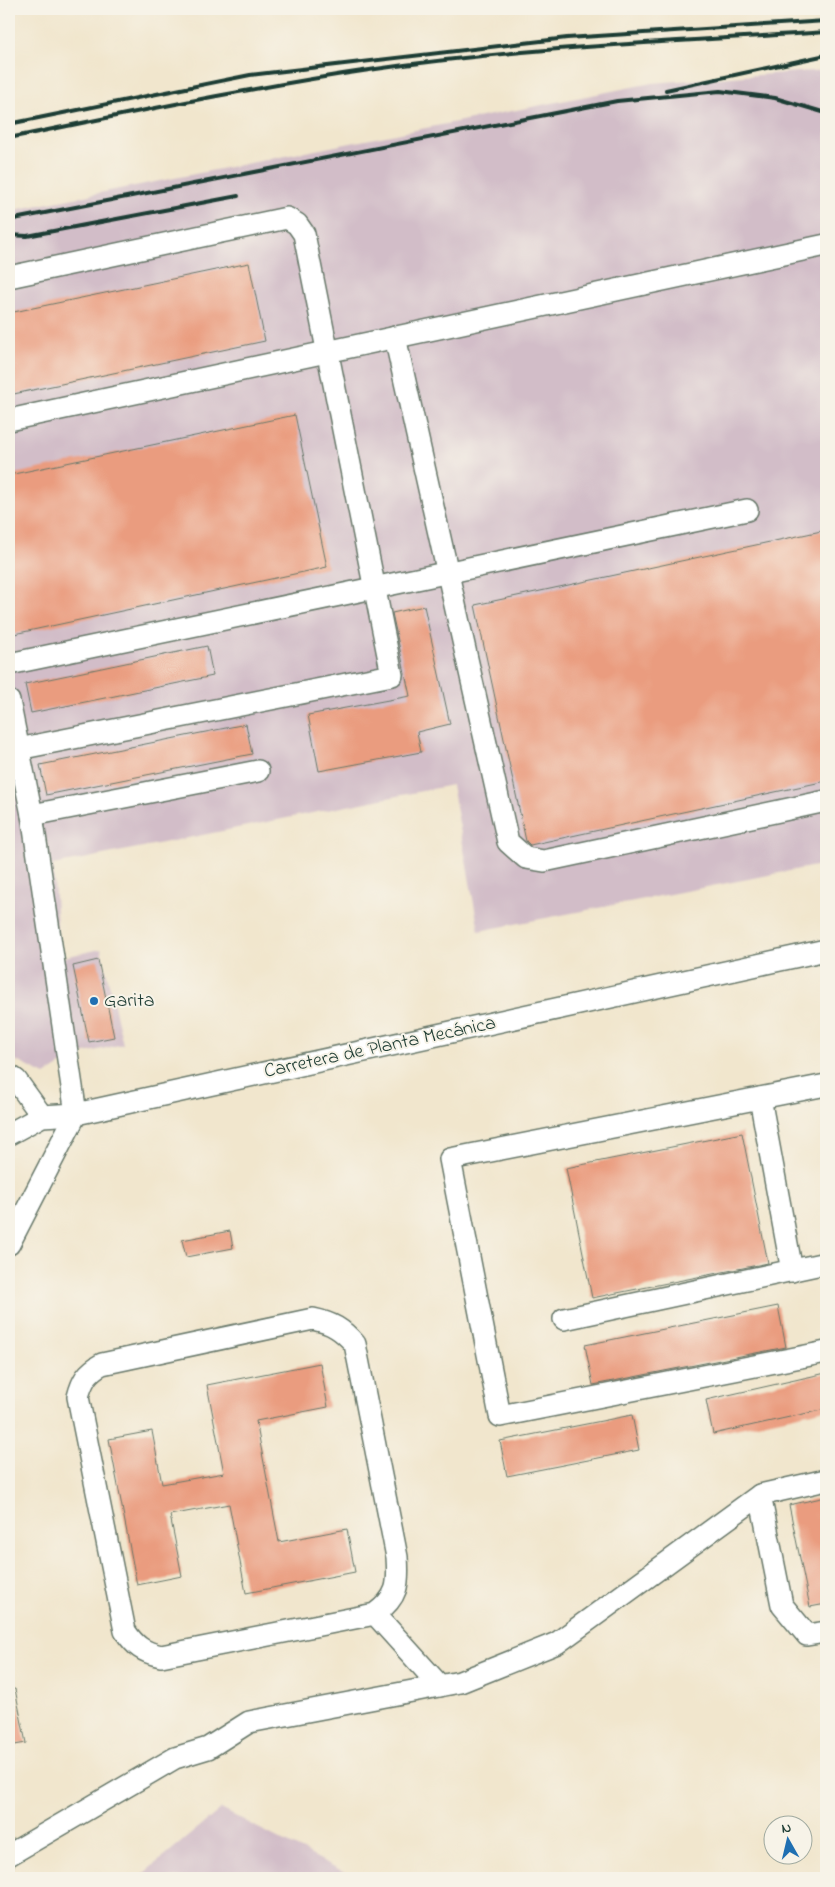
<svg xmlns="http://www.w3.org/2000/svg" width="835" height="1887" font-family="'Indie Flower',sans-serif">
<rect width="100%" height="100%" fill="#f7f3e8"/>
<filter id="ink" filterUnits="userSpaceOnUse"><feTurbulence type="fractalNoise" baseFrequency=".02" numOctaves="2"/><feDisplacementMap in="SourceGraphic" scale="10" xChannelSelector="R" yChannelSelector="G"/><feConvolveMatrix kernelMatrix="1 2 1 2 8 2 1 2 1" color-interpolation-filters="sRGB"/></filter>
<filter id="wash" filterUnits="userSpaceOnUse"><feTurbulence type="fractalNoise" baseFrequency=".0096" numOctaves="4" result="noise"/><feDisplacementMap in="SourceGraphic" scale="20" xChannelSelector="R" yChannelSelector="G"/><feGaussianBlur stdDeviation="1.12" result="paint"/><feColorMatrix in="noise" values="0 0 0 0 0 0 0 0 0 0 0 0 0 0 0 0 0 1.4 0 .05"/><feComposite in="paint" operator="in"/></filter>
<g filter="url(#wash)">
<rect width="100%" height="100%" fill="#f1e6cd"/>
<g fill="#d2bdc8">
<polygon points="826,70 826,864 479,931 452,785 53,865 59,958 101,949 123,1044 77,1055 45,1075 9,1057 9,211 652,83"/>
<polygon points="221,1809 268,1833 356,1878 138,1878"/>
</g>
<g id="blocks">
<g fill="#ea9c7f">
<polygon points="249,263 265,341 9,395 9,313"/>
<polygon points="295,415 327,567 14,634 9,607 9,475"/>
<polygon points="826,530 826,781 530,845 526,841 475,605"/>
<polygon points="424,606 450,724 417,732 421,752 319,771 308,715 410,696 392,613"/>
<polygon points="207,646 213,676 31,713 25,684"/>
<polygon points="246,724 252,754 46,795 40,765"/>
<polygon points="98,960 114,1037 89,1042 73,966"/>
<polygon points="742,1133 768,1263 592,1298 566,1168"/>
<polygon points="230,1231 233,1248 186,1257 182,1240"/>
<polygon points="778,1306 786,1347 593,1385 585,1345"/>
<polygon points="320,1363 328,1407 256,1421 279,1542 347,1529 355,1572 246,1593 229,1504 170,1515 182,1576 137,1585 109,1439 152,1431 162,1484 224,1473 207,1385"/>
<polygon points="826,1373 826,1409 713,1434 706,1400"/>
<polygon points="632,1415 639,1450 507,1476 500,1441"/>
<polygon points="826,1497 826,1604 810,1607 789,1505"/>
<polygon points="15,1689 26,1743 9,1746 9,1690"/>
</g>
</g>
</g>
<g filter="url(#ink)">
<use href="#blocks" fill-opacity="0" stroke="#68786a" stroke-width="1"/>
<g fill="none" stroke-linecap="round" stroke-linejoin="round">
<g stroke="#68786a" stroke-width="24">
<g id="minor">
<polyline points="9,277 287,218 297,224 304,234 392,675 18,749"/>
<polyline points="395,337 508,842 526,858 544,861 826,801"/>
<polyline points="9,420 826,245"/>
<polyline points="9,664 747,510"/>
<polyline points="9,701 32,815 76,1114 42,1116 9,1134"/>
<polyline points="32,815 258,771"/>
<polyline points="9,1075 16,1080 42,1116"/>
<polyline points="826,1085 450,1159 500,1416 826,1352"/>
<polyline points="760,1098 792,1271"/>
<polyline points="9,1244 76,1114 826,950"/>
<polyline points="564,1319 826,1263"/>
<polyline points="760,1495 782,1605 807,1635 826,1632"/>
<path d="M375,1614L161,1656C143,1652 135,1646 125,1631L78,1397C82,1381 87,1372 102,1364L313,1319C332,1323 342,1329 355,1344L397,1557C399,1585 398,1597 375,1614L440,1686"/>
<polyline points="9,1855 175,1758 208,1748 249,1722 460,1682 557,1643 760,1495 826,1480"/>
</g>
</g>
<use href="#minor" stroke="#fff" stroke-width="21"/>
<g stroke="#1f3d34" stroke-width="4">
<polyline points="666,90 826,55"/>
<polyline points="9,124 250,75 567,38 826,21"/>
<path d="M9,138C131,113 252,87 376,69C525,47 676,42 826,32"/>
<polyline points="9,220 617,101 720,91 775,98 826,113"/>
<polyline points="9,235 27,236 238,196"/>
</g>
</g>
</g>
<circle fill="#1f6fb2" stroke="#f7f3e8" stroke-width="2" cx="94" cy="1001" r="5"/>
<g text-anchor="middle" dominant-baseline="central" stroke-width="4" stroke-linejoin="round" paint-order="stroke">
<g font-size="20" fill="#1f3d34" stroke="#f7f3e8" text-anchor="start">
<text x="104" y="1001">Garita</text>
</g>
<g font-size="20" fill="#1f3d34" stroke="#f7f3e8">
<text transform="translate(380 1048) rotate(-12)">Carretera de Planta Mecánica</text>
</g>
</g>
<rect width="835" height="1887" fill="none" stroke="#f7f3e8" stroke-width="30"/>
<g transform="translate(788 1840) rotate(352)"><circle r="24" fill="#f7f3e8" stroke="#a1aaa0"/>
<path d="M0-4L9 19L0 12L-9 19Z" fill="#1f6fb2"/>
<text y="-8" font-size="14" font-weight="bold" text-anchor="middle" fill="#1f3d34">N</text>
</g>
</svg>
